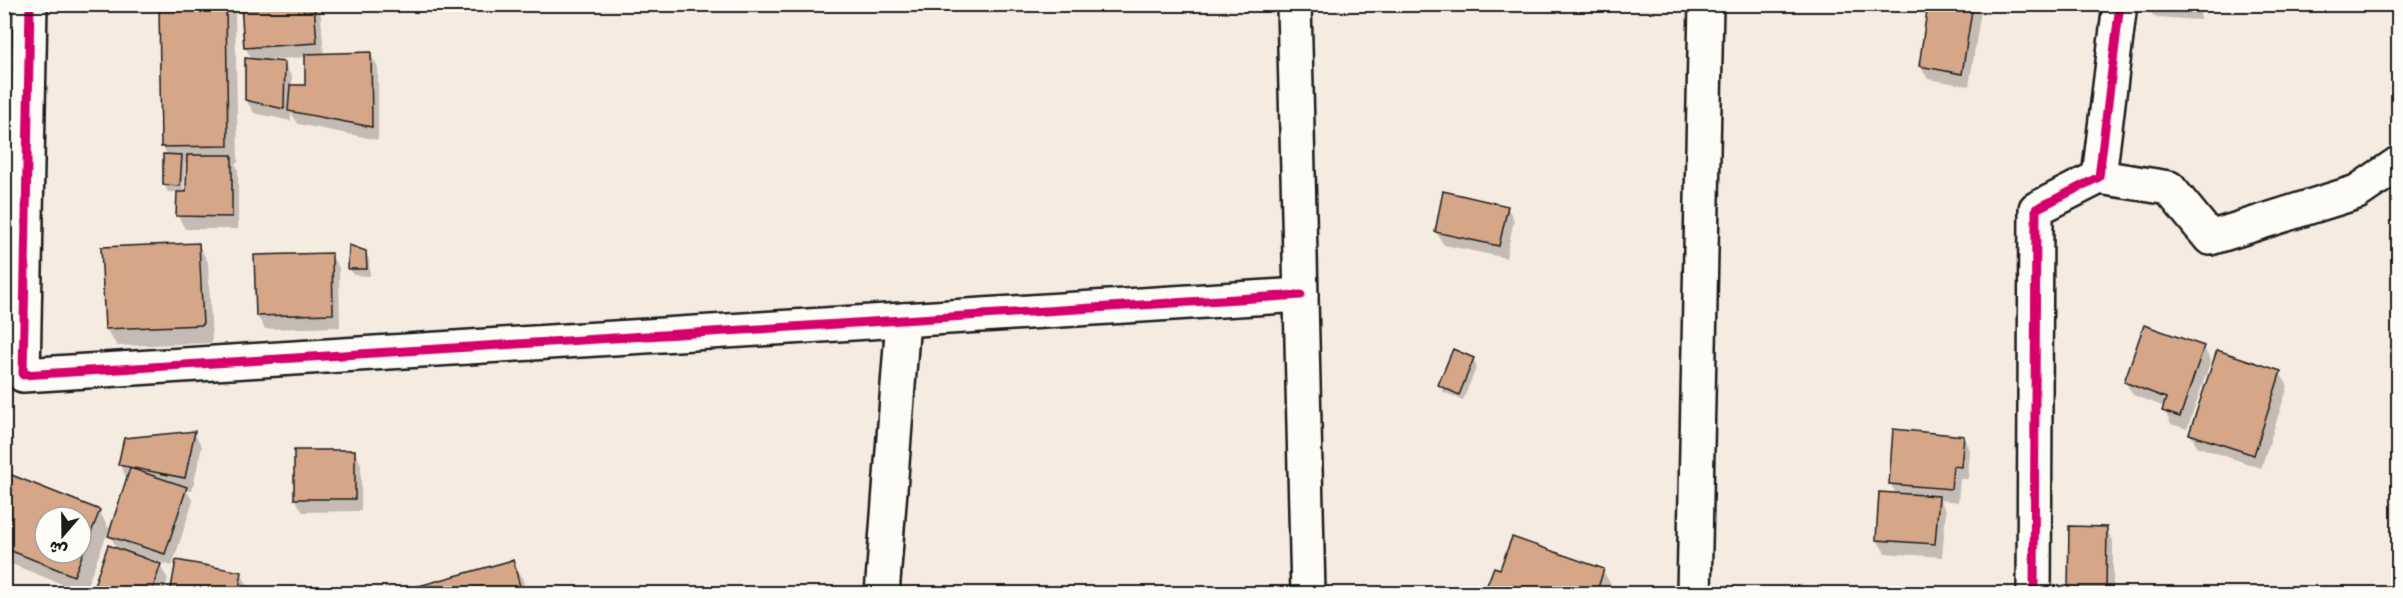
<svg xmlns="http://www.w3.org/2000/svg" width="2403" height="598" font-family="'Architects Daughter','Playpen Sans Arabic',sans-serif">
<rect width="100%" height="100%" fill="#f5ebe1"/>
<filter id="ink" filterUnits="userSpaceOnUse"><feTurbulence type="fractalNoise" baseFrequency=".0167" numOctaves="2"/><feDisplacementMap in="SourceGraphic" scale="12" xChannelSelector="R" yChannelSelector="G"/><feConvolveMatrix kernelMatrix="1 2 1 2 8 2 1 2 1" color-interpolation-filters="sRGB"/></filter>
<g filter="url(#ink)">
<g fill="#0003" fill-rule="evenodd">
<path d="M160,4H231L235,12L238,163H235L238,170V229H185L178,216V192H168L164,185L165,156H168L163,147ZM185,164H188V194H183Z"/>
<path d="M242,4H320L324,55L370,53L378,67V140L298,124L291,113V121L254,113L246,100L253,61L245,47ZM306,57L307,87L292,86V77L284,64L263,62V60Z"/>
<polygon points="1930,4 1982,4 1969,86 1928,79 1920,66"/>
<polygon points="2147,4 2201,4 2200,20 2154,17"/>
<polygon points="1507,207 1514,220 1506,258 1444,245 1436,232"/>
<polygon points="198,244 208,262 212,343 117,346 106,329"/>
<polygon points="365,252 369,259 370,276 353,275 350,268"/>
<polygon points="331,255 339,268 340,327 265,329 257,316"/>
<polygon points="2203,347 2211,360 2187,429 2171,424 2164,410 2165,407 2133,395 2125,382"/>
<polygon points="1473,359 1477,366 1463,400 1443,392 1439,385"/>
<polygon points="2280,373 2288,386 2261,468 2198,447 2190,434"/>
<polygon points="194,433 202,446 192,491 186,490 193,501 172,566 145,557 145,560 160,566 168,579 163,594 92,594 119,551 110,536 127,478 120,465"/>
<polygon points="1963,437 1970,450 1968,479 1960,479 1958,502 1940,500 1946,511 1942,557 1885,553 1877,540 1897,495 1890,483"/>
<polygon points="354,451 361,464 361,511 303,512 295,499"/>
<path d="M4,471L99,511L109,529L84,593L4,561ZM45,517H81V553H45Z"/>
<polygon points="2106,528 2113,541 2113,594 2072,594 2069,589"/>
<polygon points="512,562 523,580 526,594 406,594"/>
<polygon points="1603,571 1613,588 1612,594 1486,594"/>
<polygon points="241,574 249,587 248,594 171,594"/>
</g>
<g fill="#d6a688" stroke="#1c1c1c" stroke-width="1.5" fill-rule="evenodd">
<polygon points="159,4 226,4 228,146 161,147"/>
<polygon points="241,4 314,4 317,43 244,48"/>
<polygon points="1928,4 1973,4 1962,74 1919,66"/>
<polygon points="2152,4 2193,4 2193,8"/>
<polygon points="371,52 372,127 288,111 290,85 305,85 305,54"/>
<polygon points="245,58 285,62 284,109 245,100"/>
<polygon points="163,154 182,155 180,186 163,185"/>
<polygon points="187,155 232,155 232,217 176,216 177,192 186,192"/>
<polygon points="1443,191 1508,206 1499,246 1435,232"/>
<polygon points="199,243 203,325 105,329 101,247"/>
<polygon points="349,245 366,251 367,269 348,269"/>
<polygon points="332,253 333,314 256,316 254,255"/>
<polygon points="2144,325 2204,346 2180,417 2162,411 2166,398 2124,382"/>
<polygon points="1453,349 1474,358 1459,395 1438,385"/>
<polygon points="2217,350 2281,371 2254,455 2189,434"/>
<polygon points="1893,429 1964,436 1961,467 1953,466 1951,489 1889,484"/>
<polygon points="195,431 185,478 118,465 124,438"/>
<rect x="294" y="450" width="61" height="49"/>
<polygon points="130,468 187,487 165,554 108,536"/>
<path d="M4,472L100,510L74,576L4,548ZM45,517H81V553H45Z"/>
<polygon points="1879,492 1939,496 1935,544 1876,540"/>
<polygon points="2069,526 2107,527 2106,591 2068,590"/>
<polygon points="1512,537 1604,569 1596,594 1477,594 1478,591 1484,593 1494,567 1500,569"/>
<polygon points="108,545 161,564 151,594 91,594"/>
<polygon points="176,560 242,572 238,594 170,594"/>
<polygon points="513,560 522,594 405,594 404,590"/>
</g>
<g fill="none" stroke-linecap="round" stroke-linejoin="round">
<g stroke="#1c1c1c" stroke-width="38">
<g id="minor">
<polyline points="30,4 23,375 1301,295"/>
<polyline points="1294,4 1308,594"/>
<polyline points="2099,177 2169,188 2210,238 2357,192 2398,164"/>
<polyline points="882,594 903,320"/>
<polyline points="1694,594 1706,4"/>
<polyline points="2034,594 2036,209 2099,177 2120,4"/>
</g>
</g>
<use href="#minor" stroke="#fdfcf7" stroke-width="33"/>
<g stroke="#fdfcf7" stroke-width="13">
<g id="cycleway">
<polyline points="30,4 23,375 1301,295"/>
<polyline points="2034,594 2036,209 2099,177 2120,4"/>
</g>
</g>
<use href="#cycleway" stroke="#d6006c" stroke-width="9"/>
</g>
</g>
<rect width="2403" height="598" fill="none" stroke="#fdfcf7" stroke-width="24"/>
<rect x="12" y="12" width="2379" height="574" fill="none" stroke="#1c1c1c" stroke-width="2" filter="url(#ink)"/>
<g transform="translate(63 535) rotate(200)"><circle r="28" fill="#fdfcf7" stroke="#a3a29f" stroke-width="1.5"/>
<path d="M0-4.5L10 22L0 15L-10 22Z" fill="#1c1c1c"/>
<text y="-9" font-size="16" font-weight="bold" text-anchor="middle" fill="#1c1c1c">ش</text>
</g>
</svg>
